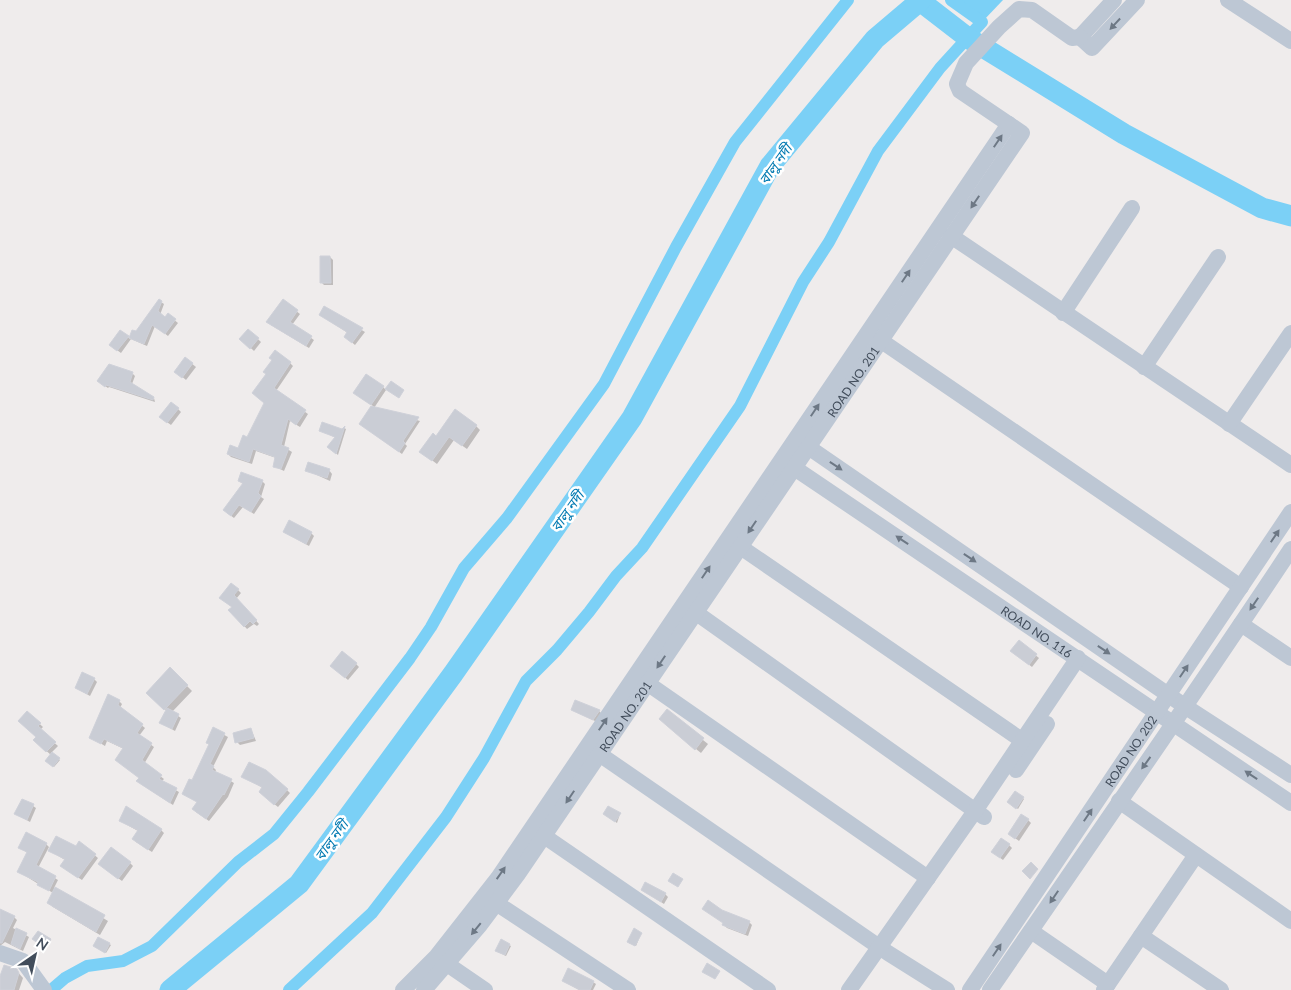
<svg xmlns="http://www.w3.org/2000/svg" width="1291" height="990" font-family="Lato,'Noto Sans Bengali',sans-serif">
<rect width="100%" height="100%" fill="#efecec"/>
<polygon fill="#7bd0f6" points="951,0 1003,0 982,22"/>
<g fill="#0003">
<polygon points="330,257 333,260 333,285 324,285 321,282"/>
<polygon points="283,301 300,314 292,325 314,340 309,348 271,325"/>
<polygon points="161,302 164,304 160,315 165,319 168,315 178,323 168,336 155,326 147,346 131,339 121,353 114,348 128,337 130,339 133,331 136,332"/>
<polygon points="325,308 365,332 355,345 348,339 348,333 320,315"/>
<polygon points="249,331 261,342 254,351 241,339"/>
<polygon points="186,359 196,367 186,380 179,374"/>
<polygon points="290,363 293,366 276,391 308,414 300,427 290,421 284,447 292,452 284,471 274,466 276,458 256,451 252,464 231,457 228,454 239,450 248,438 265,403 256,396"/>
<polygon points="132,373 135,376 132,384 154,398 155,402 109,387 108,388 101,383"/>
<polygon points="383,387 386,390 374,408 420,421 405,444 407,446 402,454 360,424 373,406 358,396"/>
<polygon points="178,409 181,412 171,425 164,420"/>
<polygon points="476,426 480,430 467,449 454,440 437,464 421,452 437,437"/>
<polygon points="344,428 346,429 338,455 331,449 336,438 320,430 342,430"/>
<polygon points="306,470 329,470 332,474 330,481"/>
<polygon points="239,481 262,481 265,484 261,497 264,499 254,514 243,507 234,518 227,513 244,485"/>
<polygon points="284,532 311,533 314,536 309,546"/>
<polygon points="238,590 241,593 236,599 259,624 257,626 254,624 247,629 230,610 233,608 221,598"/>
<polygon points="1019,642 1039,658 1032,667 1015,654"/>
<polygon points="356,664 359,667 348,680 335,669"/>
<polygon points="170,669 192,691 172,712 181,718 175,731 161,723 167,711 147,693"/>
<polygon points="94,679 97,682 90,696 76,688"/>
<polygon points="119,701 122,704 120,708 145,728 139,736 154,747 144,764 164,779 161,782 179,792 173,805 141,784 140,778 124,749 107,741 105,746 90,737"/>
<polygon points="572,710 599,711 602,714 597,722"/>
<polygon points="667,711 708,744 701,753 665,724"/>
<polygon points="27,712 43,727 40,730 58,746 51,753 60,760 54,767 47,761 51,755 34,740 37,737"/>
<polygon points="213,729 228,737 213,767 216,770 215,772 234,783 228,797 209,821 196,812 198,802 183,794 192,782 210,746 207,742"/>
<polygon points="251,729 256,741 240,745 237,742"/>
<polygon points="243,777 287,790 290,793 278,807 263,795 263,788"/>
<polygon points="1015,792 1024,799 1018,809 1009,802"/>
<polygon points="33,806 36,808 30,822 16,814"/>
<polygon points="620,814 617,823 605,815"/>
<polygon points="1028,820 1031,823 1019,841 1012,836"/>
<polygon points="120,821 161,830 164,833 152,852 136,842 138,831"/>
<polygon points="80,843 98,858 82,880 65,869 65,860 50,851 76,847"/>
<polygon points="46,844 49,847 38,868 58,880 54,888 108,921 100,935 53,907 48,902 53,893 19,872 28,853 20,848"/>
<polygon points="1009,845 1012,848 1003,860 996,855"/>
<polygon points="130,863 133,866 122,881 103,867"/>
<polygon points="642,890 665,894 668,897 664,904"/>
<polygon points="0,910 14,917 17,920 13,928 29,937 23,951 5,942 0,946"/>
<polygon points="722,911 749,922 752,925 748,936 727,928 724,925"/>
<polygon points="38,932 51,941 47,948 35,940"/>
<polygon points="641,934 636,946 629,943"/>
<polygon points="99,938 111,945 106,953 95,947"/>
<polygon points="501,941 511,946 506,956 498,952"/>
<polygon points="16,970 23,978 19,990 0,990 0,980"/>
<polygon points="563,981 593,982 596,984 593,990 579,990"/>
</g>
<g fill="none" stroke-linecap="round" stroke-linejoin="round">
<g stroke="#7bd0f6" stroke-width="12">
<polyline points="51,990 65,978 87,966 123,961 152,946 238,862 274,834 308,792 410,658 431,627 464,568 507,518 604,384 676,247 735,142 848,0"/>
<polyline points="289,990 372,913 446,817 484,758 526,681 557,650 589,612 616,576 642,548 740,406 803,282 829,242 878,151 940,68 982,22 951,0"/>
</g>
<g stroke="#7bd0f6" stroke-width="21">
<polyline points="920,1 968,38 1124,134 1262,208 1291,216"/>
<polyline points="170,990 299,884 453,674 632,418 770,166 875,39 921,0"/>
</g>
</g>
<g fill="#cacdd5" stroke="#cfd1d9">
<polygon points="320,256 330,256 331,283 320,283"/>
<polygon points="159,299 162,301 158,311 165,317 168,313 176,319 165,334 152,325 144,344 129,338 132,330 136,331"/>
<polygon points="283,299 298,310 290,322 312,336 306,346 266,322"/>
<polygon points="324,306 363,328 352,343 344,337 347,332 319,315"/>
<polygon points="248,329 259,338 250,349 239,339"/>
<polygon points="120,330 129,336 117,351 109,345"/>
<polygon points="275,350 291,362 274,388 306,410 296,425 288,419 281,445 289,448 281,469 273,467 275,457 253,449 249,462 227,454 230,445 238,448 243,435 247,437 264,403 252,393 266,374 263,372 272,360 269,358"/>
<polygon points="185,357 193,363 182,378 174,372"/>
<polygon points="109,364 133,372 130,382 154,397 153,400 106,385 105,387 97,381"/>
<polygon points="366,374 384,386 371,405 353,393"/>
<polygon points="391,381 404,390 399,398 385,389"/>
<polygon points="171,402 179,408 167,423 159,417"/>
<polygon points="371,406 419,417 403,441 405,443 399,452 359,424"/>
<polygon points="455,409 477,425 462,446 449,437 432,461 419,452 433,433 436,436"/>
<polygon points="322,422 342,429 345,426 336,454 327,447 335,437 319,431"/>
<polygon points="308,462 330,469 327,478 305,471"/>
<polygon points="241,472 263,480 258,493 261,496 251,512 239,505 231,516 223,510 243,483 238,481"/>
<polygon points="289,520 312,532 306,544 283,532"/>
<polygon points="231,583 239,589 234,595 257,620 253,624 250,621 244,627 228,610 232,607 219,598"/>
<polygon points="1019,640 1037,654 1029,665 1010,651"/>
<polygon points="342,651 357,663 345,678 330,666"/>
<polygon points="170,667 188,685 164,710 146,693"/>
<polygon points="82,672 95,678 87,694 75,688"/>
<polygon points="108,694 120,700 118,705 143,724 137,733 152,743 142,760 162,775 159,779 177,788 170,803 136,781 139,778 115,760 123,748 104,739 101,744 89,738"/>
<polygon points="575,700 600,710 593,720 571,710"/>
<polygon points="167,708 179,714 172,729 159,723"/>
<polygon points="667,709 704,738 695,750 659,719"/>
<polygon points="27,711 41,723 38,726 56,742 46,752 33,740 36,737 18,721"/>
<polygon points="213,727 225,733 210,764 214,766 212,770 232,779 224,795 223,794 206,819 192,809 197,802 182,794 189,779 192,780 209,744 206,743"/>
<polygon points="251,728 254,738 235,743 233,733"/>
<polygon points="52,752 60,758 53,767 45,761"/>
<polygon points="249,762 266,770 288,789 274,805 259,792 262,787 241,777"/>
<polygon points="1015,791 1024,797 1016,809 1007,802"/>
<polygon points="22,799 34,804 27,820 14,814"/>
<polygon points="126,806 162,829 148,850 132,839 138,830 119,821"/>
<polygon points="608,806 621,813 615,822 603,814"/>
<polygon points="1021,814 1029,819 1015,839 1008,834"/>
<polygon points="26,832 47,843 36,865 56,876 49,891 37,885 38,882 17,872 27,852 18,848"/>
<polygon points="56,836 76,846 79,841 96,854 78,878 60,866 65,859 48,851"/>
<polygon points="1001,838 1010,844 1000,858 991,852"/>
<polygon points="111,847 131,862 118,879 98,864"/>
<polygon points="1031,862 1038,869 1030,879 1022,871"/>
<polygon points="673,873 683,879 678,887 668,881"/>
<polygon points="645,882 666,893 661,902 641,890"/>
<polygon points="55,887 105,915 96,932 47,903"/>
<polygon points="708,900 722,910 750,921 745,934 722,925 723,923 702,909"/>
<polygon points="0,909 15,916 2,943 0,943"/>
<polygon points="16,928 27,933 20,949 11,944"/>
<polygon points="634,928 642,933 635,946 627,942"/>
<polygon points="38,931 51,939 45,948 32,939"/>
<polygon points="98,937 110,943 105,953 93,946"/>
<polygon points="501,939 510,944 505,955 495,951"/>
<polygon points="707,963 720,971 715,979 702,972"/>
<polygon points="4,965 17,969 19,973 14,990 0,990 0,976"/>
<polygon points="568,968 594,981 590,990 580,990 562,981"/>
</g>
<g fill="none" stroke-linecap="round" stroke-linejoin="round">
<g stroke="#bdc7d4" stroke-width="16">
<polyline points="1228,0 1291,41"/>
<polyline points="1080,37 1092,48 1137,0"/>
<polyline points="1080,37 1114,0"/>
<polyline points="951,236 1291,465"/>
<polyline points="1063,313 1132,208"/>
<polyline points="880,340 1241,587"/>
<polyline points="1144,367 1218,257"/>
<polyline points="1229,424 1291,333"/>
<polyline points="798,440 1186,707 1291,775"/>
<path id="s1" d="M784,461L1291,803"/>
<polyline points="739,546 1023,741"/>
<polyline points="695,612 984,817"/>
<polyline points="1241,624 1291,658"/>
<polyline points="647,683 928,878"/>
<polyline points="592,749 888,953 947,990"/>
<polyline points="1016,770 1047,724"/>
<polyline points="1119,801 1291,921"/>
<polyline points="544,836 768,990"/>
<polyline points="496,903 628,990"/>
<polyline points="1031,931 1108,984"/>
<polyline points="1141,936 1221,990"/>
<polyline points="0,953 23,961 44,990"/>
<polyline points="447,964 485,990"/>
<polyline points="403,990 436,957 498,878 1009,124"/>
<path id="s2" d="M424,990L480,925L518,874L1022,133L960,91L957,84L966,63L999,27L1019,9L1032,10L1072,38L1080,37"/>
<polyline points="849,990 975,811 1078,658"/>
<path id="s3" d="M970,990L1291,512"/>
<path d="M990,990C1091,843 1193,697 1291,549"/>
<polyline points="1104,990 1196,855"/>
</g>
</g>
<defs><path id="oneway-solid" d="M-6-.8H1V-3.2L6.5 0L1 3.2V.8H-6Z" transform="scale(1.25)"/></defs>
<g fill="#6d7885">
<use href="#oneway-solid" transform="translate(1115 24) rotate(133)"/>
<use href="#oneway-solid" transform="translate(998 141) rotate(-56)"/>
<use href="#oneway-solid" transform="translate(975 202) rotate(124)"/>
<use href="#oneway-solid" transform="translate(906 276) rotate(-56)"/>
<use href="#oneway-solid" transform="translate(815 410) rotate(-56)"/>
<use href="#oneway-solid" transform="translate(836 466) rotate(34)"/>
<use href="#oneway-solid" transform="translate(752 527) rotate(124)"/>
<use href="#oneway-solid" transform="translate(1275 536) rotate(-56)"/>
<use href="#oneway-solid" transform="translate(902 540) rotate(-146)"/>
<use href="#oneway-solid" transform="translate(970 558) rotate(34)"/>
<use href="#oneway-solid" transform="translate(706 572) rotate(-56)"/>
<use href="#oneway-solid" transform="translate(1254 604) rotate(124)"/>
<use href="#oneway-solid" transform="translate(1104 650) rotate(34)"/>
<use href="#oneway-solid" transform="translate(661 662) rotate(124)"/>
<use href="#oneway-solid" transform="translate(1184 671) rotate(-56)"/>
<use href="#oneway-solid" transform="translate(603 724) rotate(-56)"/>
<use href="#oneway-solid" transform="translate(1146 763) rotate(126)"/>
<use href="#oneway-solid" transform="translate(1251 775) rotate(-146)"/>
<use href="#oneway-solid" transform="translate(570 797) rotate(124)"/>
<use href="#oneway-solid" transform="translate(1088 815) rotate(-56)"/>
<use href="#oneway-solid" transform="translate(501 873) rotate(-55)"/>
<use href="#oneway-solid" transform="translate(1054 897) rotate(124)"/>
<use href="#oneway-solid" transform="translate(476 929) rotate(129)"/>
<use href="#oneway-solid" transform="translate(997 950) rotate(-56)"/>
</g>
<g text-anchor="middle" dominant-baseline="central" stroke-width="5" stroke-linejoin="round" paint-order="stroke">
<g font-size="12" fill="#424d5b" stroke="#fff">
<text stroke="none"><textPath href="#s2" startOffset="745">ROAD NO. 201</textPath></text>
<text stroke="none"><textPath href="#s1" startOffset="305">ROAD NO. 116</textPath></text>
<text stroke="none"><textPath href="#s2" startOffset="340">ROAD NO. 201</textPath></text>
<text stroke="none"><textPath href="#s3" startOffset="288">ROAD NO. 202</textPath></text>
</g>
<g font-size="14" font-style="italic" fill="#0079b1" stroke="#fff">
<text transform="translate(775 164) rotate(-55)">বালু নদী</text>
<text transform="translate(567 511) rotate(-55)">বালু নদী</text>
<text transform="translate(331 840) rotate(-54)">বালু নদী</text>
</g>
</g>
<g transform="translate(35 955) rotate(34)" stroke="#ffffff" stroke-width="4" paint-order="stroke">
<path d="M0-4L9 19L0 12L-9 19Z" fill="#424d5b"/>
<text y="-8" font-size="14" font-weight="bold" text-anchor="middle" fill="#424d5b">N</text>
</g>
</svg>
